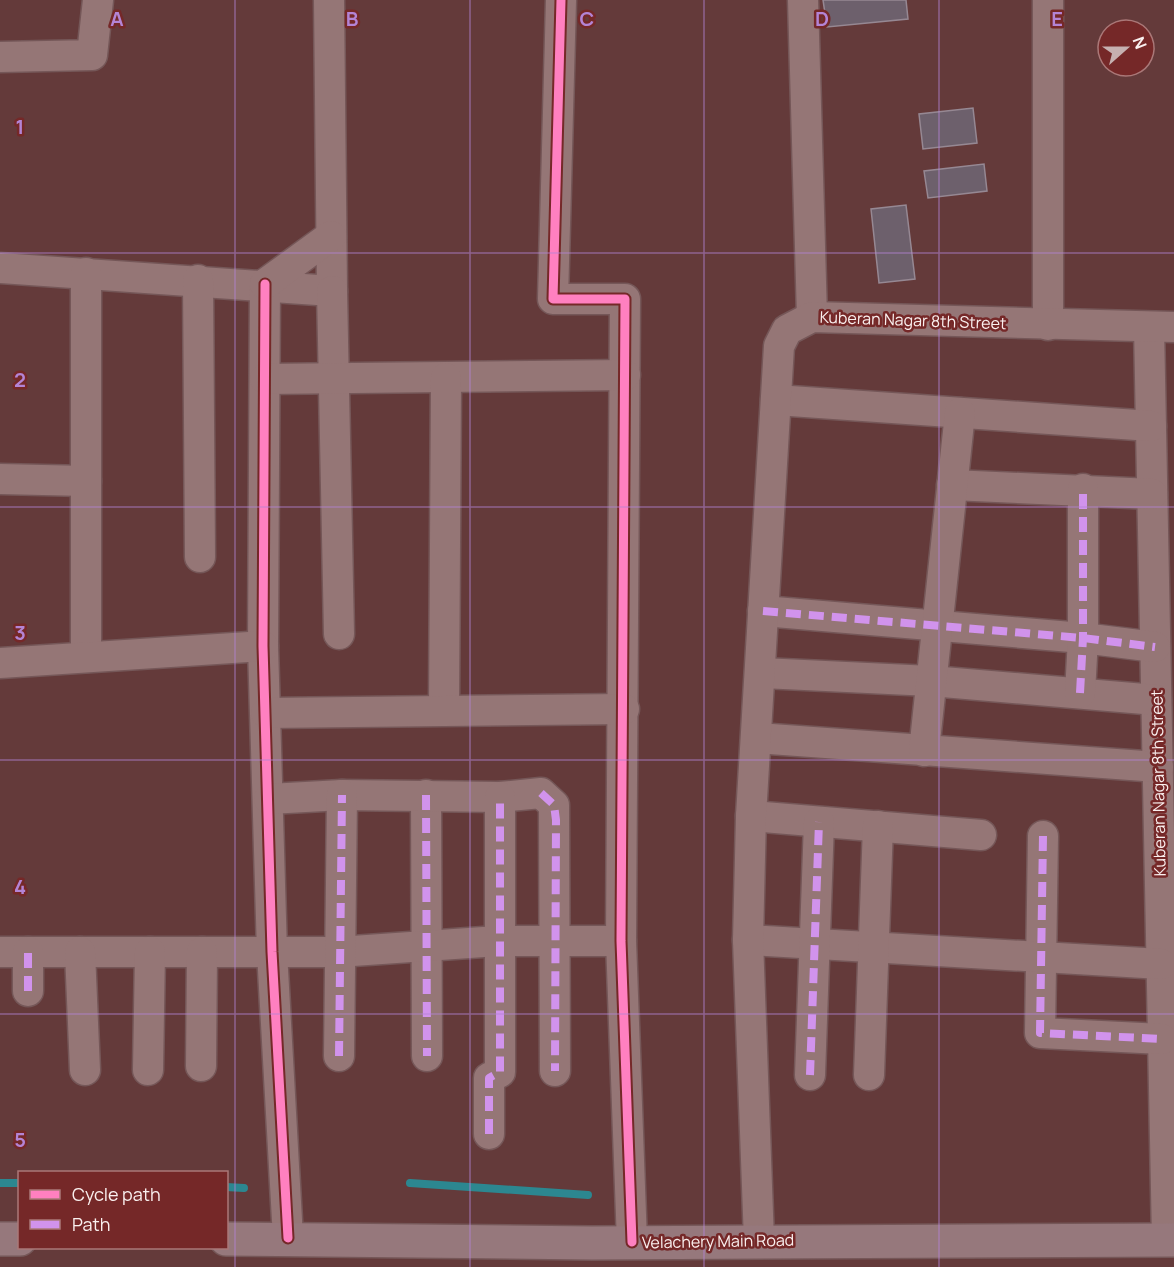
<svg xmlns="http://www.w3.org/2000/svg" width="1174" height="1267" font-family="Manrope,sans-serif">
<rect width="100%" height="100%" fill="#643a3a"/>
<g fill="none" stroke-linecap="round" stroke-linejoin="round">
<g stroke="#2c8790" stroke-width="8">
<polyline points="0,1183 20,1183"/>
<polyline points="410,1183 588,1195"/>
<polyline points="226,1187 244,1188"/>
</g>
</g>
<g fill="#6d606c" stroke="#968893" stroke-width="1.5">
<polygon points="823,0 906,0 908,19 827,27"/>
<polygon points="973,108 977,143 923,149 919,114"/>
<polygon points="984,164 987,191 928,198 924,171"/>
<polygon points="906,205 915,279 879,283 871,209"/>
</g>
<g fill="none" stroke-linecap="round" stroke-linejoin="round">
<g stroke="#755758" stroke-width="33">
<g id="minor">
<polyline points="561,0 553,299 625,299 621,941 632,1242"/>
<polyline points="803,0 812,317"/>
<polyline points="0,57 92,55 98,0"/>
<polyline points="0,268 332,291 329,0"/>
<polyline points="198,280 200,557"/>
<polyline points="265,284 263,646 272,952 288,1238"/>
<polyline points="265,284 331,236"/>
<polyline points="332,291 339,634"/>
<polyline points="1048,325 1048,0"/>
<polyline points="1149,327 1167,1240"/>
<polyline points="265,379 625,375"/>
<polyline points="776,400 1151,426"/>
<polyline points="0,479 86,481"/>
<polyline points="952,485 1152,494"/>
<polyline points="763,611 1083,638 1155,647"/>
<polyline points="86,657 86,273"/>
<polyline points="0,663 263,646"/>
<polyline points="760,673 931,681 1156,700"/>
<polyline points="1080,693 1083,638 1083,489"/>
<polyline points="444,710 446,378"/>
<polyline points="266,713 624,709"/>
<polyline points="757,738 1158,767"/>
<polyline points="924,751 960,413"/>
<polyline points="426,795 427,1056"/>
<polyline points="269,799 342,795 500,797 541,793 554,805 555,1071"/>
<polyline points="751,816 981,835"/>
<polyline points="1043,836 1040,1033 1162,1039"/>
<polyline points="748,940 1161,964"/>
<polyline points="0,952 338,952 498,941 621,941"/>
<polyline points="80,952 85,1070"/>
<polyline points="28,991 28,952"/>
<polyline points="339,1056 342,795"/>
<polyline points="201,1066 202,952"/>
<polyline points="148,1070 150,952"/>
<polyline points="810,1075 819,822"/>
<polyline points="869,1075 878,826"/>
<polyline points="489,1134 489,1078 500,1072 500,797"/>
<polyline points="759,1241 748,940 751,816 779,346 787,330 812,317 1174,327"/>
</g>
</g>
<g stroke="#755758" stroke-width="36">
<g id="major">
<polyline points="0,1239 20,1239"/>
<polyline points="226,1239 592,1243 1174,1240"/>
</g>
</g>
<use href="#minor" stroke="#957676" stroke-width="30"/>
<use href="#major" stroke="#96787c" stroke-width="33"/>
<g stroke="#d193ec" stroke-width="8" stroke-dasharray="15 8" stroke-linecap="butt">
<polyline points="763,611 1083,638 1155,647"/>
<polyline points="1080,693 1083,638 1083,489"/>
<polyline points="541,793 554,805 556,820 555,1071"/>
<polyline points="426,795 427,1056"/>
<polyline points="1043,836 1040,1033 1162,1039"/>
<polyline points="28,991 28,952"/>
<polyline points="339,1056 342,795"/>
<polyline points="810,1075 819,822"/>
<polyline points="489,1134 489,1078 500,1072 500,797"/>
</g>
<g stroke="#752828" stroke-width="13">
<g id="cycleway">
<polyline points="561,0 553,299 625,299 621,941 632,1242"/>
<polyline points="265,284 263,646 272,952 288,1238"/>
</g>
</g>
<use href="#cycleway" stroke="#ff80c0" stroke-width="9"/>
</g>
<path fill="none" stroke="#b484d5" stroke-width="1.5" stroke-opacity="0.55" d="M235,0V1267M470,0V1267M704,0V1267M939,0V1267M0,253H1174M0,507H1174M0,760H1174M0,1014H1174"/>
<g text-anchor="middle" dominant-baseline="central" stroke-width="5" stroke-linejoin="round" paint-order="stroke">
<g font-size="16" fill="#faf0ef" stroke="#752828">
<text transform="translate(913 320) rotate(2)">Kuberan Nagar 8th Street</text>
<text transform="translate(1158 783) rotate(-91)">Kuberan Nagar 8th Street</text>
<text transform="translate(718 1241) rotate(-1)">Velachery Main Road</text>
</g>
</g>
<g font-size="20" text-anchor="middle" font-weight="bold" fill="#b484d5" stroke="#752828" stroke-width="5" stroke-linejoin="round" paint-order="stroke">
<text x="117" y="26">A</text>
<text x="352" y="26">B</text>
<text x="587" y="26">C</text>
<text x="822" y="26">D</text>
<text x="1057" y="26">E</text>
<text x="20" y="134">1</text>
<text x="20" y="387">2</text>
<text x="20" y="640">3</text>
<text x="20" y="894">4</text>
<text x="20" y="1147">5</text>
</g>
<rect x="18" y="1171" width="210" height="78" fill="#752828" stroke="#aa7878" stroke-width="1.5"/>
<rect x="30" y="1190" width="30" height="9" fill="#ff80c0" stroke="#aa7878" stroke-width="1.5"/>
<text x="72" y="1201" font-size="18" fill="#faf0ef">Cycle path</text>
<rect x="30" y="1220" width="30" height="9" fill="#d193ec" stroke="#aa7878" stroke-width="1.5"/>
<text x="72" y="1231" font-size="18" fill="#faf0ef">Path</text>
<g transform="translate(1126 48) rotate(69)"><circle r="28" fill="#752828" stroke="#aa7878" stroke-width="1.5"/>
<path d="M0-4.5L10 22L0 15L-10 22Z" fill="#c6b0b0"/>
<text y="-9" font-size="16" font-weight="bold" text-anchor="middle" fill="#faf0ef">N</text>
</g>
</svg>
